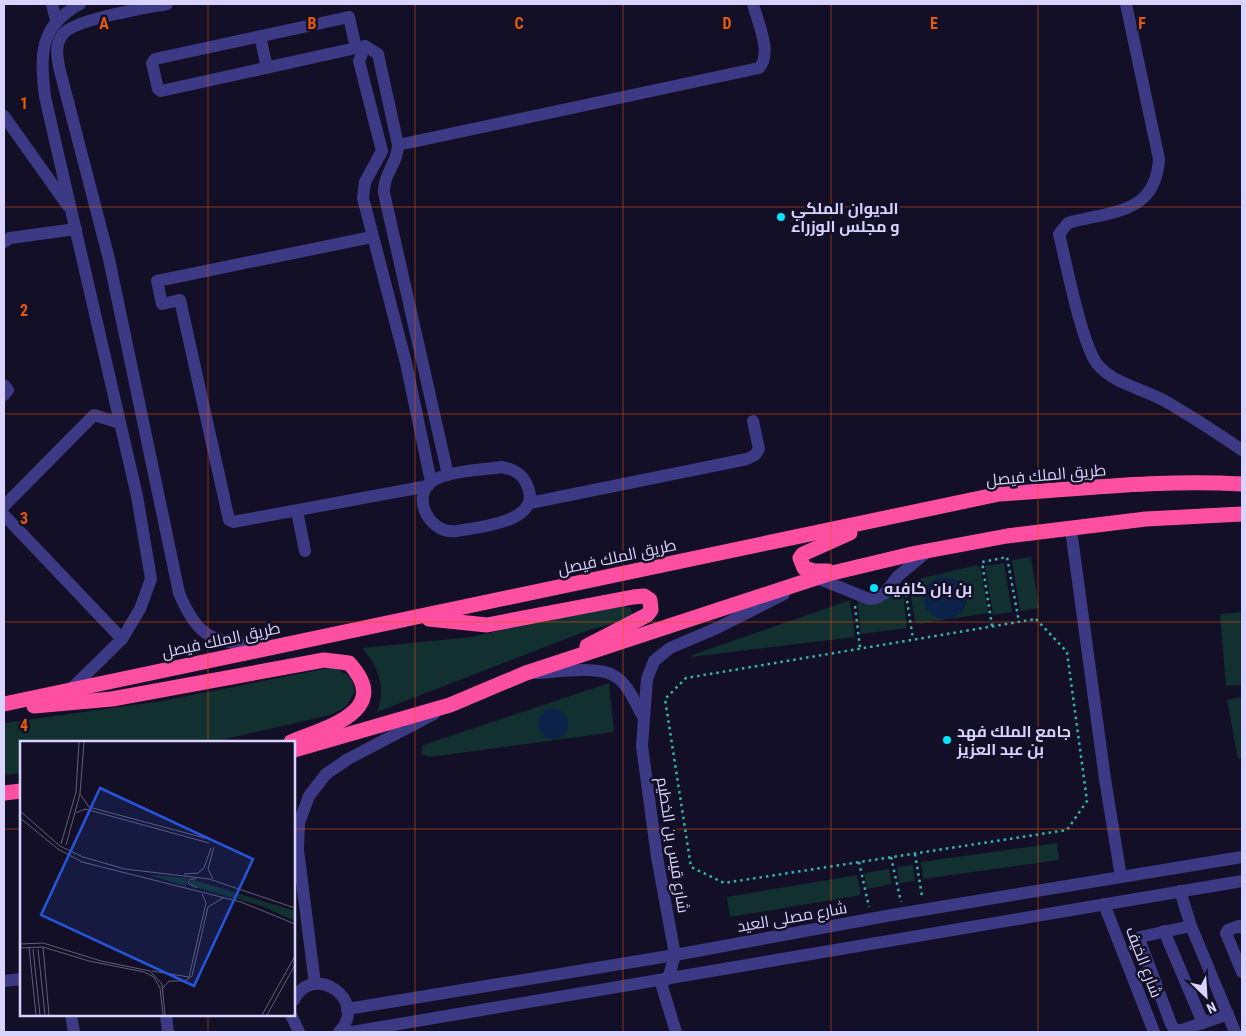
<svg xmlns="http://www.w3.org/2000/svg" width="1246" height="1036" font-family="'Roboto Condensed',Cairo,sans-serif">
<rect width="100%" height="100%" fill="#130f26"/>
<g fill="#12302f" fill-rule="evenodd">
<polygon points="1031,557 1039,608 1020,611 1012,560"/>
<polygon points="1004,563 1012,612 993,615 985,566"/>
<path d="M977,565L981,570L988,613L918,624L915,621L909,587L911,583L923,578ZM928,585L964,587C980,630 907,627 928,585Z"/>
<polygon points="902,585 907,628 861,634 857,599"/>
<polygon points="850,600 855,637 691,657 692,655"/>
<path d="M624,606L631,608L632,615L627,620L589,630L377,712C386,687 379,667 362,648L471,637L575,614Z"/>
<polygon points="1242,612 1242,685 1226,686 1220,614"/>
<polygon points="334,667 351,677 355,691 346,707 330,715 212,742 21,742 21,773 4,775 4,723 162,701"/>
<path d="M609,683L614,732L430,757L422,754L423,745ZM549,709L559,710V738L545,737L538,724L541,715Z"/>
<polygon points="1242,697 1242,758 1238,759 1227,700"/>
<polygon points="1057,843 1059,860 923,879 921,862"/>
<polygon points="913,865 915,881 899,883 897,867"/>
<polygon points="889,869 892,884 867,889 864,873"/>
<polygon points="857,875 861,895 730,917 727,897"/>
</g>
<g fill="#0c2248">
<circle cx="945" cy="598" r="21"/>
<circle cx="553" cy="724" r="15"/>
</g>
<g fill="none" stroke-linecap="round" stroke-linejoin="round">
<g stroke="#2fb8b0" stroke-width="2.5" stroke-dasharray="2.5 4" stroke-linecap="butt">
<polyline points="905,588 913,639"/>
<polyline points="855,606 860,648"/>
<polygon points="1036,619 1067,652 1087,801 1067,830 724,883 691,867 665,699 686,678"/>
<polyline points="992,626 982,562 1007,557 1019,622"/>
<polyline points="915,854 922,896"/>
<polyline points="891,857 901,902"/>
<polyline points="859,862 869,907"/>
</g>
<g stroke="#3d3a85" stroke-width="12">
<polyline points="52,4 56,21"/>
<path d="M167,4C146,8 75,19 63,34C55,44 57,55 59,67L109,259L179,593C200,643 213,638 262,649"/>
<path d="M1126,4L1159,159C1156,215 1110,211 1068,223L1059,234C1066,262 1082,346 1098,365C1114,384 1144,389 1165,401C1191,416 1217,433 1242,450"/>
<polyline points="260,36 267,68"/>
<polyline points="365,46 359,61 382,151 365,182 363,198 406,363 431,482"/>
<path d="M356,48L349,17L155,59L152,63L158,89L161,91L365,46L378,54L398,145C398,163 383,174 384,193L448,475"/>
<polyline points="4,116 68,206"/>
<path d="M398,145L759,68C773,54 757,20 753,4"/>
<polyline points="372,237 157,281 162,304 180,300 229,520 233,522 428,486"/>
<polyline points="4,242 10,238 76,229"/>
<polyline points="4,385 8,390 4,395"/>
<path d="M501,467C513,469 522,473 527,485C544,522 480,527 457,531C430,535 411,498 431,482C445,471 483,470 501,467Z"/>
<polyline points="530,503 747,459 755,455 759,449 753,421"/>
<polyline points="4,506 94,415 120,423"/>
<polyline points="297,511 305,551"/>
<polyline points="4,515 122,639"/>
<polyline points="1071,530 1105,779 1121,877"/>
<polyline points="817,578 869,599 876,598 885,593 898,576 927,552"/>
<path d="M536,673C556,672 596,666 613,675C627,682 635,702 642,715"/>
<path d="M69,691L122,639L140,609L151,579L137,496L45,97C40,55 39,26 80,4"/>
<polyline points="1180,891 1191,926 1235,1032"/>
<polyline points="1104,904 1154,1032"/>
<polyline points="1191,926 1140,937 1141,944 1171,1024 1175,1030 1182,1030 1228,1014"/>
<polyline points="1242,928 1239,926 1228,930 1226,933 1242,972"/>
<polyline points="1164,931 1203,1023"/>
<polyline points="668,979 675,955 657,857 642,746 647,679 654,661 670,648 717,628 784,594"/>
<polyline points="660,980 676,1032"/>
<polyline points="4,981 21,979"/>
<polyline points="315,984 298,850 299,823 309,796 326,774 348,759 434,714"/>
<path d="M294,1000C312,961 370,1000 339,1032"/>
<polyline points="347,1009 675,955 892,915 1242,857"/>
<polyline points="71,1015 74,1032"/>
<polyline points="166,1015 168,1032"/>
<polyline points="291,1015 299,1032"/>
<polyline points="352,1032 1242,881"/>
</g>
<g stroke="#ff4fa3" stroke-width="15">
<polyline points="828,571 814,571 804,568 800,558 803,554 850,533"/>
<polyline points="429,619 487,625 633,597 644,596 650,600 651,610 647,615 587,646"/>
<path d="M4,704L999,494C1079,489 1161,479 1242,484"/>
<path d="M34,706L112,699L324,660L349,663C393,711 327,727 291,742"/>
<polyline points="294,750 450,705 526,673 828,574 916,553 1007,536 1146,519 1242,514"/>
<polyline points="4,793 21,791"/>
</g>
</g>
<path fill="none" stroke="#e8590c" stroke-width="1" stroke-opacity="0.55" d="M208,4V742M415,4V1032M623,4V1032M831,4V1032M1038,4V1032M4,207H1242M4,414H1242M4,622H1242M4,829H21M294,829H1242M208,1015V1032"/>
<g fill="#00e5ff" stroke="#130f26" stroke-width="2">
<circle cx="781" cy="217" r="5"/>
<circle cx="874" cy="588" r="5"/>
<circle cx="947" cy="740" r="5"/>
</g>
<g text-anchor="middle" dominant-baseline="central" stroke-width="5" stroke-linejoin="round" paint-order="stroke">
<g font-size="16" font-weight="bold" fill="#d9d4ff" stroke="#130f26" text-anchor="start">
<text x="791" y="208">الديوان الملكي<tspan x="791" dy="18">و مجلس الوزراء</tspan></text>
<text x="884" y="588">بن بان كافيه</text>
<text x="957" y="731">جامع الملك فهد<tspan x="957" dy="18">بن عبد العزيز</tspan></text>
</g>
<g font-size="16" fill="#d9d4ff" stroke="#130f26">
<text transform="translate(1046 475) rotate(-5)">طريق الملك فيصل</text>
<text transform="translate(617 557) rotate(-12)">طريق الملك فيصل</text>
<text transform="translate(221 640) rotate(-12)">طريق الملك فيصل</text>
<text transform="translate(673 845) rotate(81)">شارع قيس بن الخطيم</text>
<text transform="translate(792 917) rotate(-10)">شارع مصلى العيد</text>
<text transform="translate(1144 962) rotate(69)">شارع الخيف</text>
</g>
</g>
<g transform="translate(20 741)">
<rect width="275" height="275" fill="#130f26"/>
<path d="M132,134L168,137L166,145L132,135ZM174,139L275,170V180L242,165L171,145L170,140Z" fill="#12302f"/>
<path fill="none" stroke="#625e7d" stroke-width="1" d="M60,53L69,66L192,99M0,70L40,105L63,116L105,128L189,138L275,167M56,72L65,68L189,102M0,77L38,108L62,121L221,161L275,183M41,103L56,51L59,1M46,104L60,53L64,1M164,133L178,132L184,127L191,107M176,138H170L168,142L177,147M193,138L188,128L194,106M0,203L23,202L81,220L130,230L142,243L145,274M9,206L16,274M23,206L29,274M0,207L23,206L69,220L124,231L134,236L140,247L143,274M13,208L20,274M18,208L25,274M132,230L169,236L186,162L182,153M143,247L149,240H165L172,235L188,166L203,157M242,274L275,215M247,274L275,224"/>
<path fill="#2655da" fill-opacity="0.15" stroke="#2655da" stroke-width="2.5" d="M80,47L233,118L174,245L21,174Z"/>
<rect width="275" height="275" fill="none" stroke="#d9d4ff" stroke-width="2.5"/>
</g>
<g font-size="16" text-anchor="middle" font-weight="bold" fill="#e8590c" stroke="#130f26" stroke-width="5" stroke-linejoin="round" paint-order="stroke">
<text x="104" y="29">A</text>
<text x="312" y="29">B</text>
<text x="519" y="29">C</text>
<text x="727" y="29">D</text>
<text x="934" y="29">E</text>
<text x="1142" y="29">F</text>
<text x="24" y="109">1</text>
<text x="24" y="316">2</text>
<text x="24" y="524">3</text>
<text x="24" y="731">4</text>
</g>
<rect width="1246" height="1036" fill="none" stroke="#d9d4ff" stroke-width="10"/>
<g transform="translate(1206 996) rotate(155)" stroke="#130f26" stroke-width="4" paint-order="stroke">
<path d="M0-4L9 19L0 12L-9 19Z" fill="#d9d4ff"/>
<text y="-8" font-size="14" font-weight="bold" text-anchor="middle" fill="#d9d4ff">N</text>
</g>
</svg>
